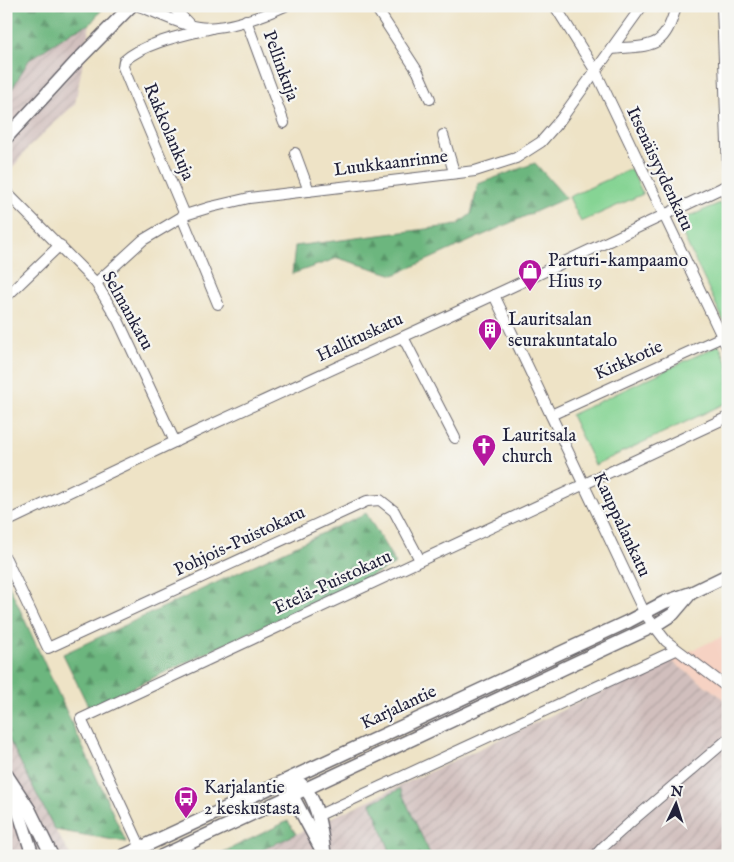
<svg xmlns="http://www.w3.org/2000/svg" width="734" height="862" font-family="'IM FELL English',serif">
<defs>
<pattern id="industrial-furrows" width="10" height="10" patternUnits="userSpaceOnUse" patternTransform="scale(1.25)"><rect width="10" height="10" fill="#d1bfbd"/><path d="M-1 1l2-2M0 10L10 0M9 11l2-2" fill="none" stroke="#b3a4a3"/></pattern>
<pattern id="forest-firs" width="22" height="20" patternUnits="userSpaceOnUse" patternTransform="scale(1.25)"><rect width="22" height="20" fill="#6cb67e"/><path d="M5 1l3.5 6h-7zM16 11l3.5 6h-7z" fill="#589468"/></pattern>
</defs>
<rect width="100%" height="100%" fill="#f6f6f2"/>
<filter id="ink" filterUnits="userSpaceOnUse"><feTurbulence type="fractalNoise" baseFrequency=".02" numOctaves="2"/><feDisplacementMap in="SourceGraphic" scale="10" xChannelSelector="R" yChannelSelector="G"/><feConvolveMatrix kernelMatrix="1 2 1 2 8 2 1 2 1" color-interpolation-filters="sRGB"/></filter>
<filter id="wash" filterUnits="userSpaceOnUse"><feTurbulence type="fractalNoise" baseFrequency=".0096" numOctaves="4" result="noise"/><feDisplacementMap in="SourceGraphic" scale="20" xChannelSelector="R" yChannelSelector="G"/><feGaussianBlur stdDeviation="1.12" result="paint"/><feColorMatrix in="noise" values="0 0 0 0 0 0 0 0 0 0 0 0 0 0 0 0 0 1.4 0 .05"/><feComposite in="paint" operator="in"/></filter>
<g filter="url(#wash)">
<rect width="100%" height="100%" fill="#eee3c6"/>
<polygon fill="#f6d2c3" points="728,634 728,702 670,660"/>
<g fill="url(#industrial-furrows)">
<polygon points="6,6 105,6 90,24 75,104 29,147 6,176"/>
<polygon points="670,660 728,702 728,856 249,856"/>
<polygon points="6,734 55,830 71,856 6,856"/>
</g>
<g fill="url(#forest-firs)" stroke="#476c5c">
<polygon points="14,6 105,6 90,24 73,31 29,60 6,99 6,12"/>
<polygon points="535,163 566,198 394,275 338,258 292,274 295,246 457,225 471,214 478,184"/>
<polygon points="366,513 396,564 89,708 63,654"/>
<polygon points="6,579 126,842 55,830 6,734"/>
<polygon points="400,789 431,856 392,856 371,803"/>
<polygon points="288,821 296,834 249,856 215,856"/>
</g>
<g fill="#86d494" stroke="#547b68">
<polygon points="631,169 643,194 581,222 569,197"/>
<polygon points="720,203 728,220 728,330 677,222"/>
<polygon points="719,345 728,364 728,402 595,465 571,415"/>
</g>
</g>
<g filter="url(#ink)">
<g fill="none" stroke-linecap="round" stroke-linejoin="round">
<g stroke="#69666c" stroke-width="12">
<g id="minor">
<path d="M139,6C159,13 177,24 198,27C223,31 263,16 285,6"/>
<polyline points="172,6 189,24"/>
<polyline points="375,6 418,72 430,99"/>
<polyline points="555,6 595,70 728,349"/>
<polyline points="722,6 728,171"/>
<polyline points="246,20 284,123"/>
<path d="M611,49C650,45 665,51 676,6"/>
<polyline points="443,135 454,172"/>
<polyline points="295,153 309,191"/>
<polyline points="723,187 728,199"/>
<polyline points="6,192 96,283 118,320 175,442"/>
<path d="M185,215L134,94L123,67L124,61C145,42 185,35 212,28"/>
<polyline points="182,217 218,304"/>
<polyline points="96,283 143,240 185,215 211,207 249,198 475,171 516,158 541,142 561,119 642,6"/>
<polyline points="494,295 645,614 666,641 728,688"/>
<polyline points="6,297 60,245"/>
<polyline points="403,337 455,438"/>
<polyline points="551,415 722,337"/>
<polyline points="6,522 189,435 507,289 728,185"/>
<polyline points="6,559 48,648 367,501 380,500 394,511 420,560"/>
<polyline points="317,816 676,650"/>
<polyline points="141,848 81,719 728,417"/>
<polyline points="595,856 603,847 632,821 728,739"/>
</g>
</g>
<g stroke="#69666c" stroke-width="15">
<g id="major">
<polyline points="6,138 75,63 131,6"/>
<polyline points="6,774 29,809 52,856"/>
<path d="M301,784C319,800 321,833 325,856"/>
<polyline points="293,786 292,795 321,849"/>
<polyline points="12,791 33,856"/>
<polyline points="123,856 629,621 665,602 691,593 728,575"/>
<polyline points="162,856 654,626 673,614 690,594"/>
</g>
</g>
<use href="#minor" stroke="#fff" stroke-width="10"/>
<use href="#major" stroke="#fff" stroke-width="12"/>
</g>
</g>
<defs>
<g id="shop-pin" transform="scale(1.25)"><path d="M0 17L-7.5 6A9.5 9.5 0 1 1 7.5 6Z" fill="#b5179e" stroke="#f6f6f2"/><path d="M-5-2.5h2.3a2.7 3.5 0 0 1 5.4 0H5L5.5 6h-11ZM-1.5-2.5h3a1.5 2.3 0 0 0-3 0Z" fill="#fff"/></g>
<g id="building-pin" transform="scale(1.25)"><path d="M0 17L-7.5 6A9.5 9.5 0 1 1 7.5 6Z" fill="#b5179e" stroke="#f6f6f2"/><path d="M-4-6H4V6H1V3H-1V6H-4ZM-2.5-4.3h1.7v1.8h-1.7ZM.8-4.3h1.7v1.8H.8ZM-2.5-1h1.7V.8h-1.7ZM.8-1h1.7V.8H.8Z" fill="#fff"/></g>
<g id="church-pin" transform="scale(1.25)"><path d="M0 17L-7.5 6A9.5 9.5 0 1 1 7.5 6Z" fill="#b5179e" stroke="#f6f6f2"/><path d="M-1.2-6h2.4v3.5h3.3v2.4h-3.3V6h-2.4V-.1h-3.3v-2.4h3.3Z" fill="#fff"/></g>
<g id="bus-pin" transform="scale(1.25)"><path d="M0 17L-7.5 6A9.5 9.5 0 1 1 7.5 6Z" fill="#b5179e" stroke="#f6f6f2"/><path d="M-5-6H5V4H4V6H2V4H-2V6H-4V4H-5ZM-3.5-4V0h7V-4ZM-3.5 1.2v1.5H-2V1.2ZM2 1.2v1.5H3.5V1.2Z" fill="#fff"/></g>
</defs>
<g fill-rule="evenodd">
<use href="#shop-pin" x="530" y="271"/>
<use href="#building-pin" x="490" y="330"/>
<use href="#church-pin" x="484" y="446"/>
<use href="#bus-pin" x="186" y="798"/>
</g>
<g text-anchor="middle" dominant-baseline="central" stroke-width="4.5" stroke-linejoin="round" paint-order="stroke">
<g font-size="18" fill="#22223b" stroke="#f6f6f2">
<text transform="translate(280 66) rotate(70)">Pellinkuja</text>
<text transform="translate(168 132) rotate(67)">Rakkolankuja</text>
<text transform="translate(391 164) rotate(-7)">Luukkaanrinne</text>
<text transform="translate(659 169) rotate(65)">Itsenäisyydenkatu</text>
<text transform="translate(127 311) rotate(61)">Selmankatu</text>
<text transform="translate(360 338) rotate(-25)">Hallituskatu</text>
<text transform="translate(629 361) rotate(-24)">Kirkkotie</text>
<text transform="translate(621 525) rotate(65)">Kauppalankatu</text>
<text transform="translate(240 542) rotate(-25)">Pohjois-Puistokatu</text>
<text transform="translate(333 583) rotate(-25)">Etelä-Puistokatu</text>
<text transform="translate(399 708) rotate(-25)">Karjalantie</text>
</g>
<g font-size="18" fill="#22223b" stroke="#f6f6f2" text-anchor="start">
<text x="548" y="261">Parturi-kampaamo<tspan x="548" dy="21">Hius 19</tspan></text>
<text x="508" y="320">Lauritsalan<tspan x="508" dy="21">seurakuntatalo</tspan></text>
<text x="502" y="436">Lauritsala<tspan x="502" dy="21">church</tspan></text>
<text x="204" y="788">Karjalantie<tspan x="204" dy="21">2 keskustasta</tspan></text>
</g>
</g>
<rect width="734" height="862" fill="none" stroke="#f6f6f2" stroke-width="25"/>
<g transform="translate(676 804) rotate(4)" stroke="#f6f6f2" stroke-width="4" paint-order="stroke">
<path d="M0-4L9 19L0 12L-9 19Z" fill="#22223b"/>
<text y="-8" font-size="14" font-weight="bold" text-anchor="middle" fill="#22223b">N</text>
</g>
</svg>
